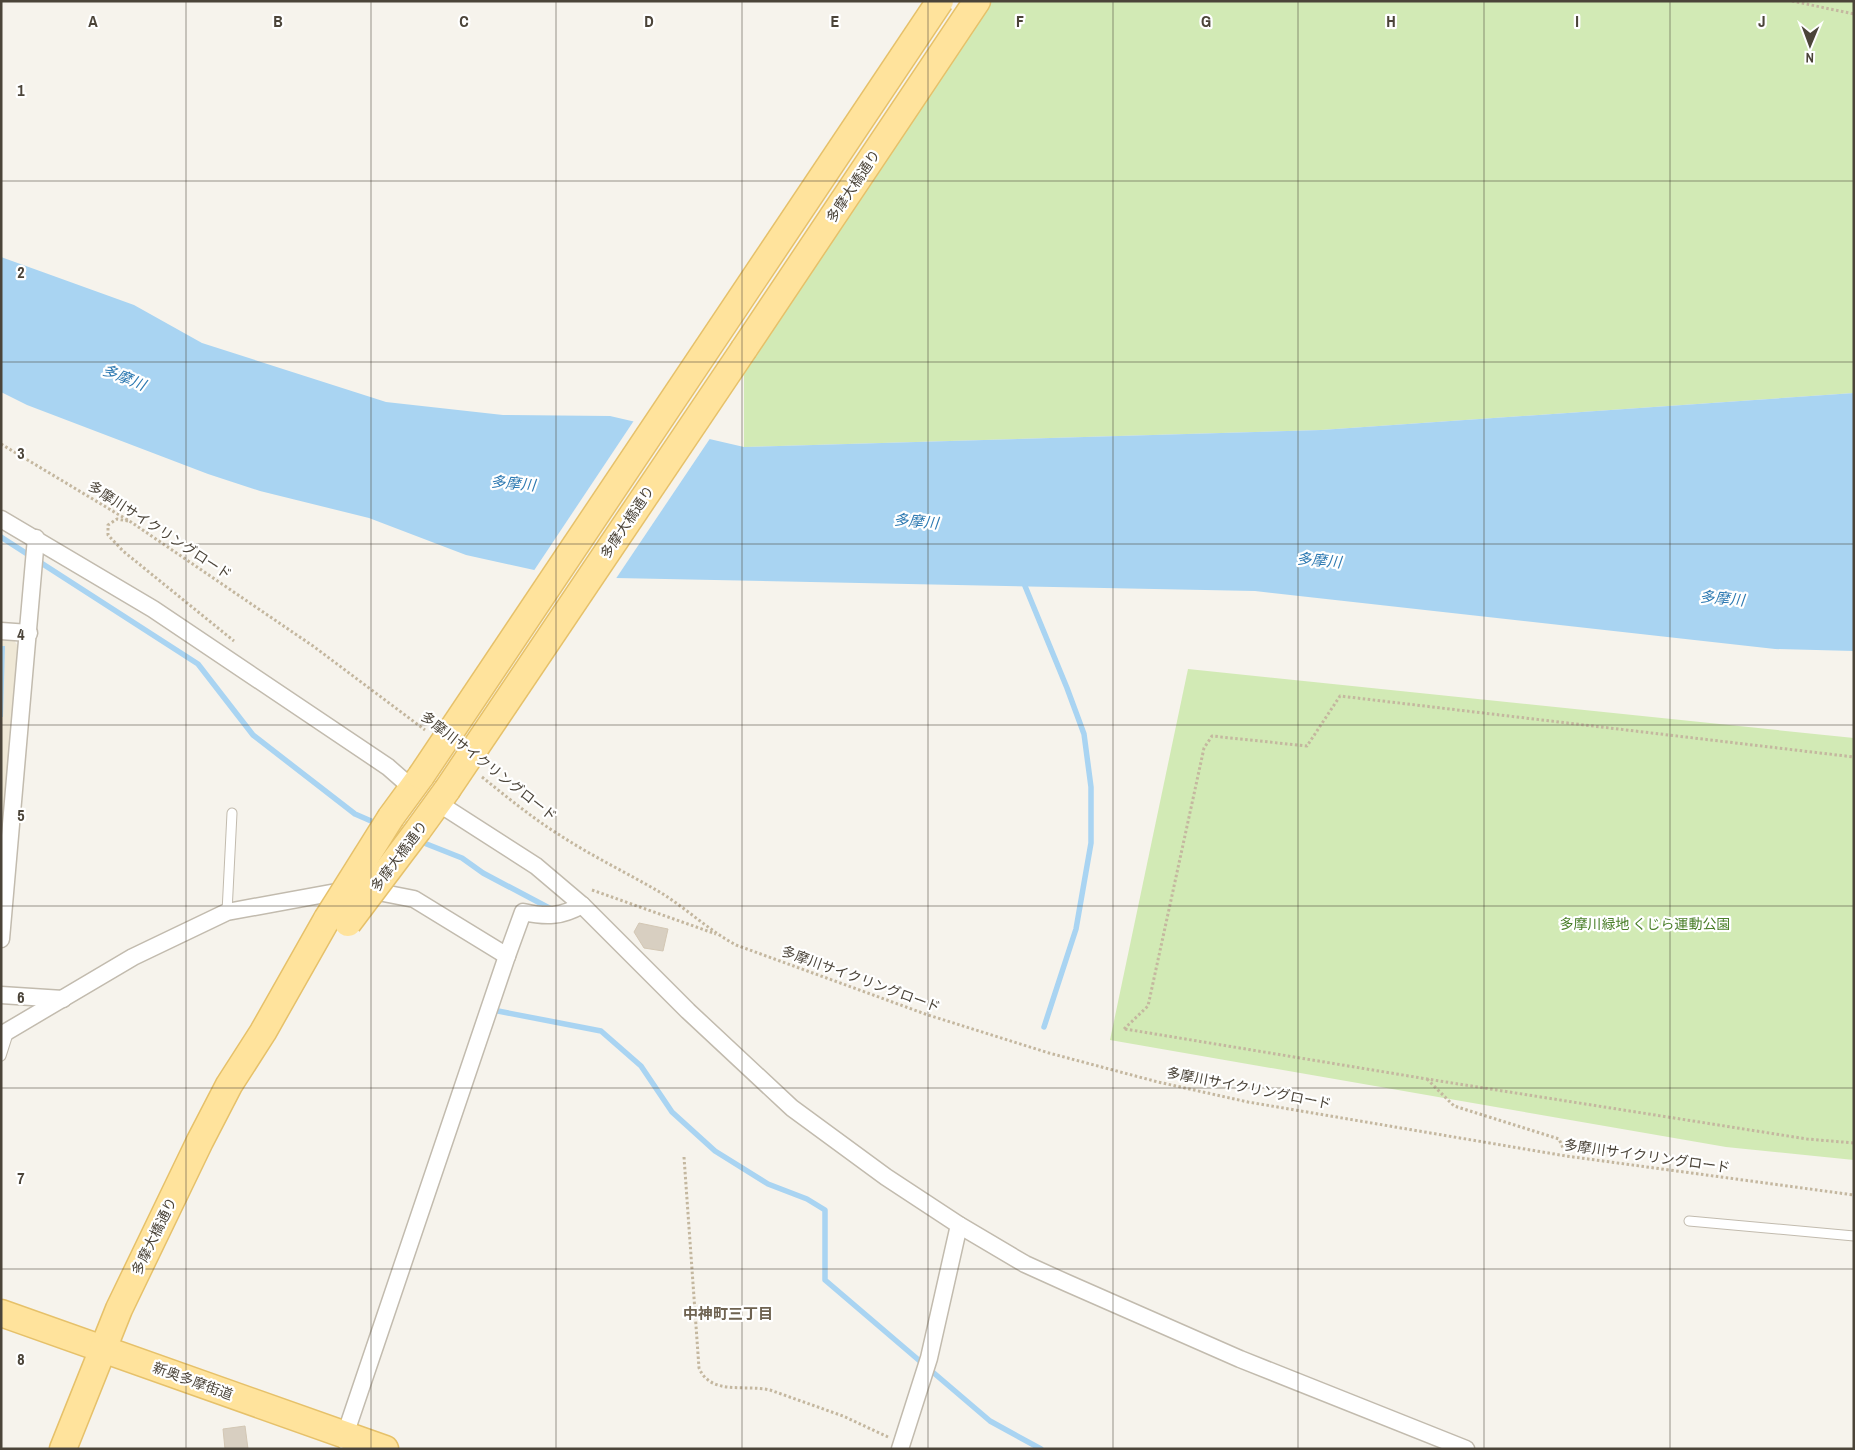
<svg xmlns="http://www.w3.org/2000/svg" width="1855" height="1450" font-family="'Archivo Narrow','Noto Sans JP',sans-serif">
<rect width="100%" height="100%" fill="#f6f3ec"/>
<polygon fill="#efe8d6" points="1,636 12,637 19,648 1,880"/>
<g fill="#d2eab5">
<polygon points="977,1 1854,1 1854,393 1321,430 744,447 744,349"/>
<polygon points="1188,669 1854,738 1854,1160 1726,1147 1110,1040"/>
</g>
<g fill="#a9d4f2">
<polygon points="1,257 134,305 202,343 386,402 503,415 610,416 744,447 1321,430 1854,393 1854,651 1775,649 1255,591 566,577 466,555 369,518 260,491 208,474 27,405 1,392"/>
<polygon points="1,646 5,646 3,717 1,717"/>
</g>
<polygon fill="#f6f3ec" points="635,419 711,437 615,580 566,579 533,572"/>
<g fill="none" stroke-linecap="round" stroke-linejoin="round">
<g stroke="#a9d4f2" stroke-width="5.5">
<polyline points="1,537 198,664 253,735 355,814 378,824"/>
<polyline points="1025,586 1067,688 1084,734 1091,787 1091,843 1076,929 1044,1027"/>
<polyline points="419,841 462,858 483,873 553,910"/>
<polyline points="498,1011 601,1031 641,1066 672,1112 715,1151 768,1184 807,1199 825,1210 825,1280 990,1421 1041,1449"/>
</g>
</g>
<g fill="#d8cfc1" stroke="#d3c7b4">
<polygon points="639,923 668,929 663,951 644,948 634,932"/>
<polygon points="245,1426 248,1449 225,1449 223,1429"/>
</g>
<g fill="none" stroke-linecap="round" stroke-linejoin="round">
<g stroke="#c2bbae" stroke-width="11">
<g id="lane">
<polyline points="227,912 232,813"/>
<polyline points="1,1056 9,1031"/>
<polyline points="1689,1221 1854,1236"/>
</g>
</g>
<g stroke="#c2bbae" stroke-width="19">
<g id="street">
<polyline points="1,519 153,609 388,767 412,788"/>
<polyline points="1,631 29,633"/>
<polyline points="438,803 536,866 582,905 688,1011 792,1108 886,1177 959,1225 1025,1264 1067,1283 1240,1359 1466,1449"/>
<polyline points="1,939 36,538"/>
<polyline points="1,995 63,999"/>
<path d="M1,1035L133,957L227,912L358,888L414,899L507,956L523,912C546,917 561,917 582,905"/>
<polyline points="346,1442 345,1435 507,956"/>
<polyline points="900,1449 929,1358 959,1225"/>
</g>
</g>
<g stroke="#e6c16a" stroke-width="29">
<g id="primary">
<polyline points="744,349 977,1"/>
<polyline points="391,817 421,776"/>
<polyline points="418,830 447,790"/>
<polyline points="1,1313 385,1449"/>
<polyline points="63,1449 119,1309 200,1141 229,1085 263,1032 327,919"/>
</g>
</g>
<g stroke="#c4b79f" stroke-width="3" stroke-dasharray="2.5 2.5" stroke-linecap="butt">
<polyline points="1792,1 1854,14"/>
<polyline points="1,444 131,522 313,646 425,730"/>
<polyline points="128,521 117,519 108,525 108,535 123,551 234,641"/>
<path d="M482,777C507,797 531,817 558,834C590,855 625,872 658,891C685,907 708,930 736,945L928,1015L1049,1053L1158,1082L1248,1102L1566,1156L1854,1195"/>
<polyline points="592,890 716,934"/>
<polyline points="1124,1029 1148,1006 1204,748 1212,736 1307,746 1340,696 1854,757"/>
<polyline points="1125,1029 1427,1079 1807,1139 1854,1143"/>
<polyline points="1427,1079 1454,1106 1559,1139 1563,1148"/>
<path d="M684,1157L699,1368C711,1396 745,1384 770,1390L843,1416L888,1437"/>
</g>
<use href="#lane" stroke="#fff" stroke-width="9"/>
<use href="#street" stroke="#fff" stroke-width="16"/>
<use href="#primary" stroke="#ffe39c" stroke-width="26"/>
<g stroke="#e6c16a" stroke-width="29" stroke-linecap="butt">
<g id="primary-bridge">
<polyline points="421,776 940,1"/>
<polyline points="447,790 744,349"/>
<polyline points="327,919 391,817"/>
<polyline points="348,923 418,830"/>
</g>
</g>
<use href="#primary-bridge" stroke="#ffe39c" stroke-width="26"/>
</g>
<path fill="none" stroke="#4b4439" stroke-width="1" stroke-opacity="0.55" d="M186,1V1449M371,1V1449M556,1V1449M742,1V1449M928,1V1449M1113,1V1449M1298,1V1449M1484,1V1449M1670,1V1449M1,181H1854M1,362H1854M1,544H1854M1,725H1854M1,906H1854M1,1088H1854M1,1269H1854"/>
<g text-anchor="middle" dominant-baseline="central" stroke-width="4.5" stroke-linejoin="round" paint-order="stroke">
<g font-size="14" fill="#4b4439" stroke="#fff">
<text transform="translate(853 186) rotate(-56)">多摩大橋通り</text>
<text transform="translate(627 522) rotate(-56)">多摩大橋通り</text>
<text transform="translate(160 530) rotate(33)">多摩川サイクリングロード</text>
<text transform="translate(489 766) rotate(38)">多摩川サイクリングロード</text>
<text transform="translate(399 856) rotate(-53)">多摩大橋通り</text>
<text transform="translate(861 979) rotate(20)">多摩川サイクリングロード</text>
<text transform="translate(1249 1088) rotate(11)">多摩川サイクリングロード</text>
<text transform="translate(1647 1156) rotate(8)">多摩川サイクリングロード</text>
<text transform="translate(154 1236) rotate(-64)">多摩大橋通り</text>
<text transform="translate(193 1381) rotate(20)">新奥多摩街道</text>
</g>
<g font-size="14" fill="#4a7f2a" stroke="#fff">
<text x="1645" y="924">多摩川緑地 くじら運動公園</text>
</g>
<g font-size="15" font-style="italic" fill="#2e7ab2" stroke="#fff">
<text transform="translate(124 377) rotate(22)">多摩川</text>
<text transform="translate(513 483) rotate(5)">多摩川</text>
<text transform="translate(916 521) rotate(5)">多摩川</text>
<text transform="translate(1319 560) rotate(5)">多摩川</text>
<text transform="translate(1722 598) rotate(5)">多摩川</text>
</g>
<g font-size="15" font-weight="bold" fill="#6e6250" stroke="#fff">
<text x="728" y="1313">中神町三丁目</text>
</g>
</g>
<g font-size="16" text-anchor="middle" font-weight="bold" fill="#4b4439" stroke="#fff" stroke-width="4.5" stroke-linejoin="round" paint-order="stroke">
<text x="93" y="27">A</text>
<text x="278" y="27">B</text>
<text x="464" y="27">C</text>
<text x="649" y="27">D</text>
<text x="835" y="27">E</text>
<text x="1020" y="27">F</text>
<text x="1206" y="27">G</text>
<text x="1391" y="27">H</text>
<text x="1577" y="27">I</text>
<text x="1762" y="27">J</text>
<text x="21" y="96">1</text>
<text x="21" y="278">2</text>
<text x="21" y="459">3</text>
<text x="21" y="640">4</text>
<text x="21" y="821">5</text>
<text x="21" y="1003">6</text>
<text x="21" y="1184">7</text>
<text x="21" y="1365">8</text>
</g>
<rect width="1855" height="1450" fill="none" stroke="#4b4439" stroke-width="5"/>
<g transform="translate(1810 45) rotate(181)" stroke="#ffffff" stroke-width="4" paint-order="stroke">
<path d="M0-4L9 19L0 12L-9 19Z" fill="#4b4439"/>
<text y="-8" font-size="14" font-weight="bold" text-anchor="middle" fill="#4b4439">N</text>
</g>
</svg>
